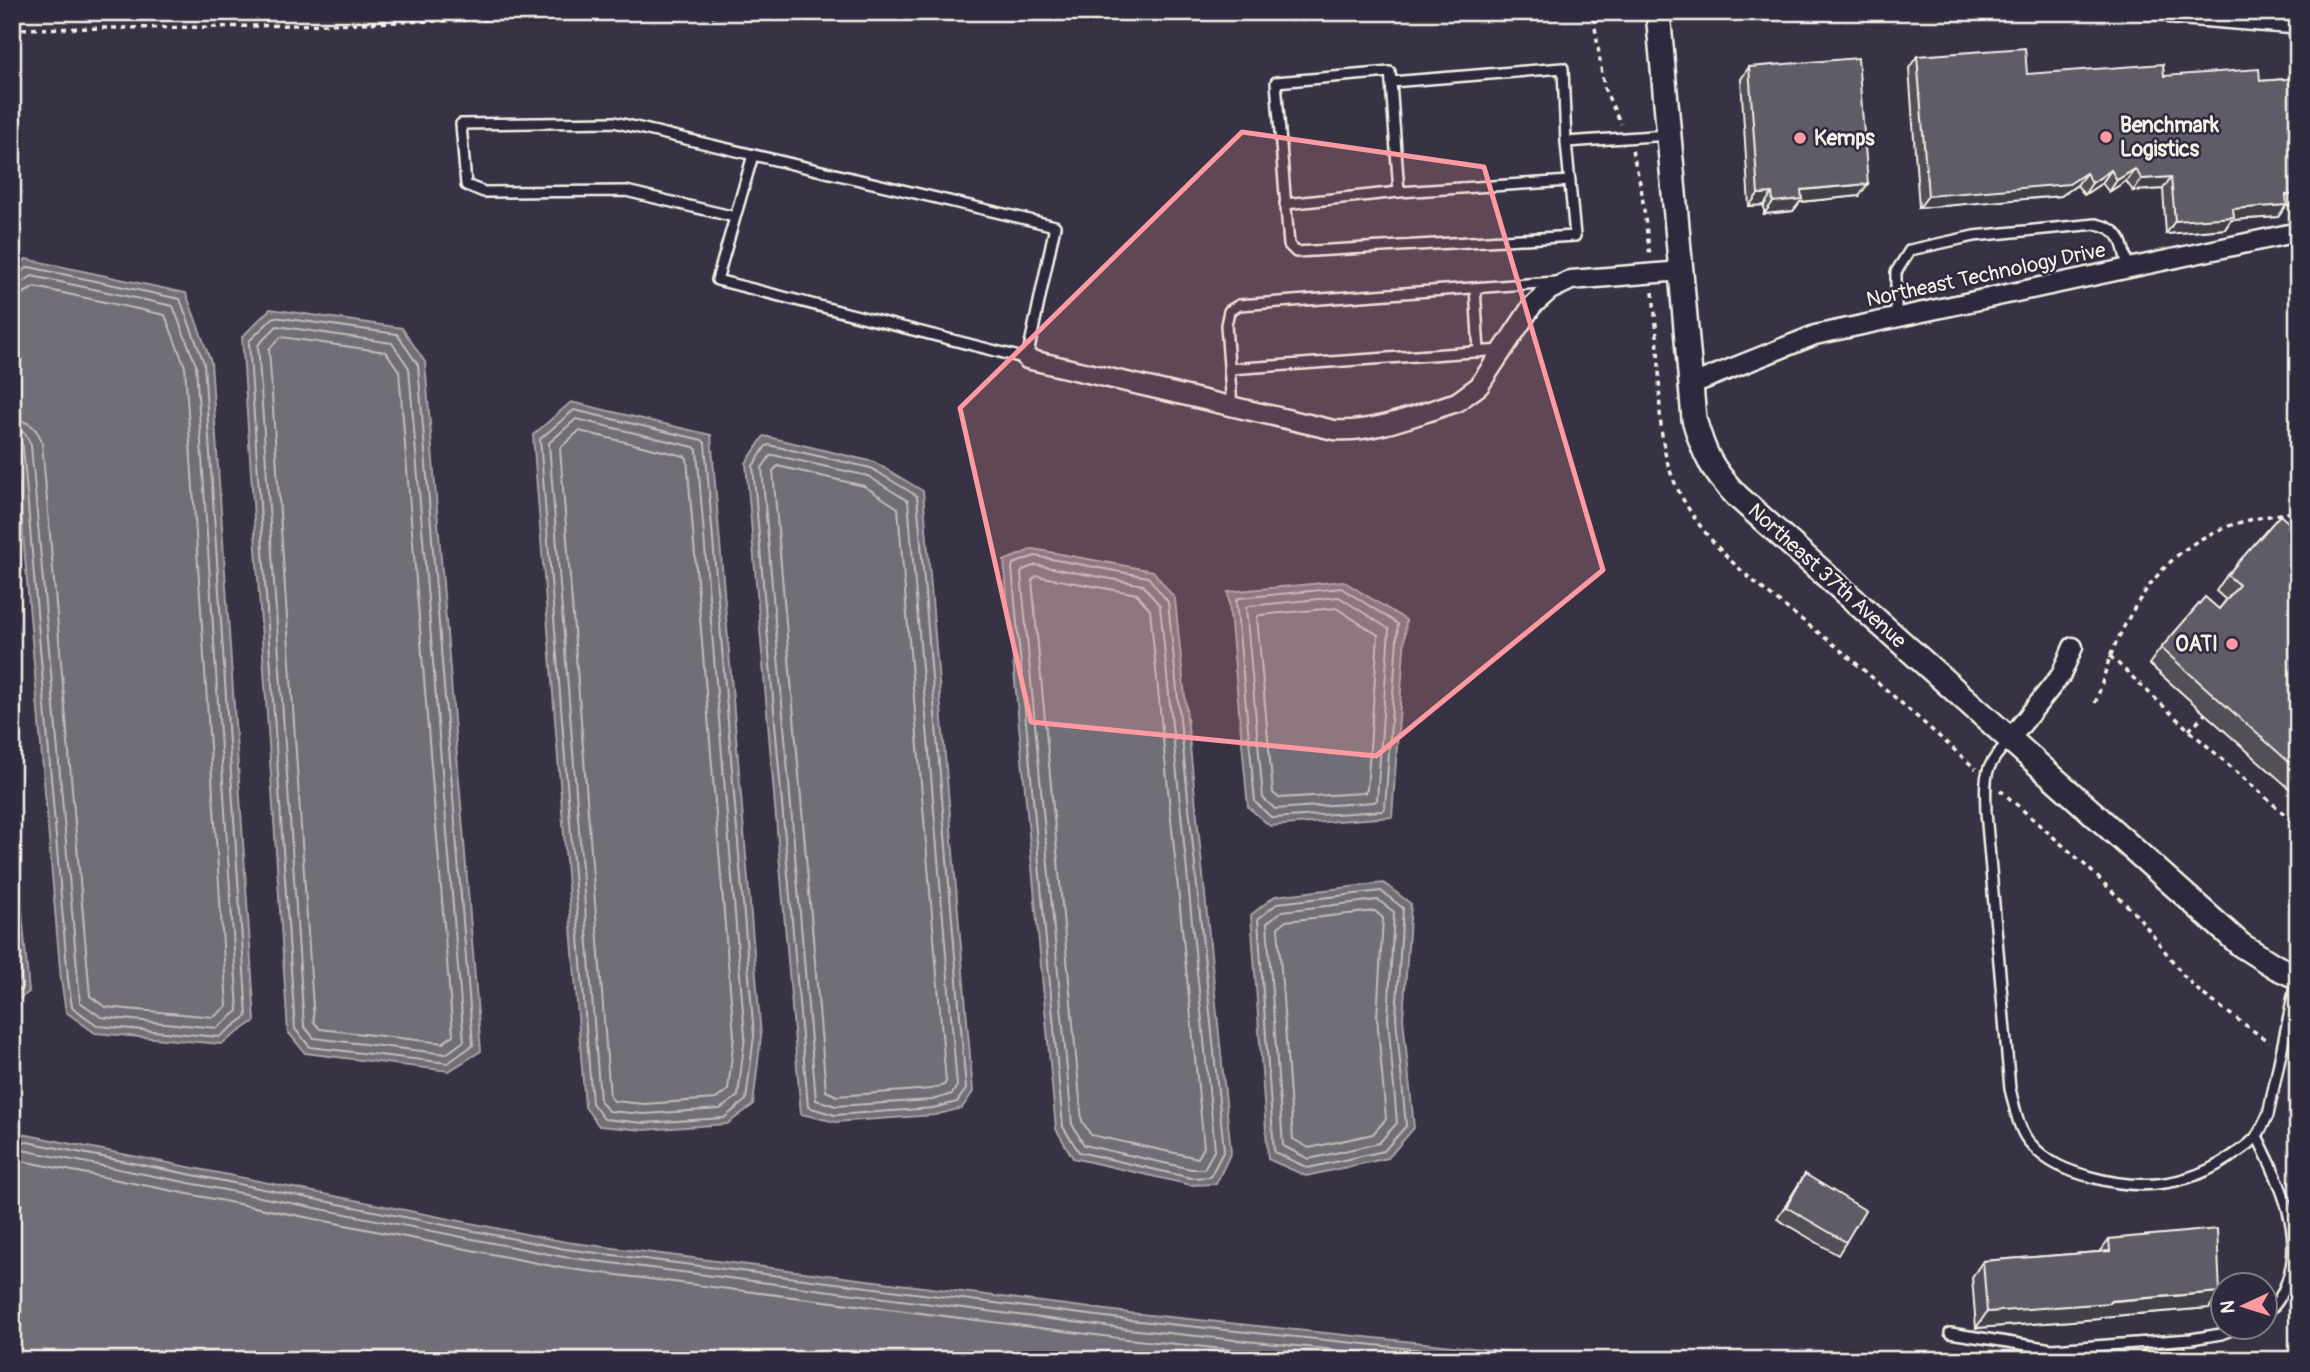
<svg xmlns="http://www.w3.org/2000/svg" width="2310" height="1372" font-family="Pangolin,sans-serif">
<rect width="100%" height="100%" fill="#373244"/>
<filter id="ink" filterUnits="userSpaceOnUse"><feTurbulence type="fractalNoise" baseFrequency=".0143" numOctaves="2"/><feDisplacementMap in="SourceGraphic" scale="14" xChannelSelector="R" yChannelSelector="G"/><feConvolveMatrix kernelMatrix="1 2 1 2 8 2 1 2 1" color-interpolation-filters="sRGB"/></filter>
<g filter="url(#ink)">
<g fill="#726e77" stroke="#a6a2a4" stroke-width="2">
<polygon points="26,259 186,293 211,362 255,1021 221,1044 95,1033 66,1012 61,980 12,406 12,271"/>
<polygon points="270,309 402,328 425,362 481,1051 449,1071 305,1053 288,1032 242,337"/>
<polygon points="571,402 711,435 761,1036 753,1105 727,1124 644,1130 599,1126 585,1107 533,435"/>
<polygon points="764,436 874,462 923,491 973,1092 962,1108 935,1115 835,1122 801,1114 746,463"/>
<polygon points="1033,549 1153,571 1175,599 1231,1152 1216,1184 1191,1185 1073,1158 1056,1129 1004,561"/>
<polygon points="1343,581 1406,620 1392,817 1270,826 1248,807 1228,592"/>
<polygon points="12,799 29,992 12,1004"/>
<polygon points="1384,883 1411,904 1403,1018 1414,1128 1388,1158 1306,1176 1268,1159 1251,915 1275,896"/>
<polygon points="12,1132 566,1242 1130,1313 1589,1360 12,1360"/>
</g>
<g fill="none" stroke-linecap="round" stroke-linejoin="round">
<g stroke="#c0bdbb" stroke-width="2">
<polyline points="12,275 18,274 29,267 180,299 204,363 247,1016 219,1037 98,1026 72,1007 68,979 23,446 19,440 12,438"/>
<polyline points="12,284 21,283 32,276 173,306 196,365 238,1011 217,1028 101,1017 80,1002 31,445 25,433 12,429"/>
<path d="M12,295L22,294L35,287L165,315L185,367L227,1006L214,1017L105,1007L90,996L42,443C38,428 28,420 12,419"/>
<polygon points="274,317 397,334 418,365 473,1045 448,1063 310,1047 295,1029 249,341"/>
<polygon points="277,326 392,343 409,368 464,1041 446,1054 314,1038 304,1026 258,345"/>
<polygon points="281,337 386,352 399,371 453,1035 443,1043 320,1029 314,1022 269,349"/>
<polygon points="574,410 702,440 705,443 754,1036 746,1100 724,1118 644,1123 604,1119 592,1103 540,439"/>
<polygon points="576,419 694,447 697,450 745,1036 738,1096 720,1109 644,1114 608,1111 600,1100 549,443"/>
<polygon points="579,431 684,456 687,458 734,1036 728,1090 716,1099 644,1104 614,1101 610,1097 560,448"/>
<polygon points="769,445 871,468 917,496 966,1089 957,1102 933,1108 835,1115 808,1107 753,466 766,446"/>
<polygon points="773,455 868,476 908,501 957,1086 952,1094 932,1100 836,1106 816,1100 762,468 770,456"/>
<polygon points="778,466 864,486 898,508 946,1082 944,1085 931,1089 837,1096 826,1091 773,471"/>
<polygon points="1035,556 1148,577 1168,602 1224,1150 1210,1177 1191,1178 1079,1152 1063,1127 1012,568 1013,564"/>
<polygon points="1036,565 1143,585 1160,606 1215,1149 1204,1169 1191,1169 1084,1145 1072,1124 1021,573 1023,570"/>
<polygon points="1037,576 1137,594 1150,610 1204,1147 1198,1158 1091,1135 1082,1121 1032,580"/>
<polygon points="1341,588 1398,624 1385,808 1382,811 1272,818 1255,802 1236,600 1239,598"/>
<polygon points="1339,597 1389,629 1377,800 1374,802 1275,809 1263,798 1246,608 1249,606"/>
<polygon points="1336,608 1378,635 1367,790 1364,793 1279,798 1273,793 1257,617 1260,615"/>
<polyline points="12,880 22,987 12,995"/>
<polygon points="1381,891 1403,908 1396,1018 1406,1126 1384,1151 1308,1168 1274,1152 1258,919 1278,903"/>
<polygon points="1378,900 1394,912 1388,1018 1397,1123 1379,1143 1309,1159 1283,1146 1267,923 1282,911"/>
<polygon points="1375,911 1383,918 1377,1017 1386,1119 1373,1134 1309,1148 1293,1139 1278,927 1286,921"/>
<polyline points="12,1139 565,1249 1129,1320 1520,1360"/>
<polyline points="12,1148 564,1257 1128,1329 1434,1360"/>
<polyline points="12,1159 562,1268 1127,1339 1330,1360"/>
</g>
<g stroke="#f4f1e8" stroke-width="14">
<g id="service">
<polyline points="1391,82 1399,192 1570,181"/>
<polyline points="1566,142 1563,68 1391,82 1390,72 1276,82 1289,245 1296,252 1575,236 1566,142 1668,135"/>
<polyline points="1285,204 1399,192"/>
<polyline points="735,217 626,191 484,192 466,185 461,124 614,122 1055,226 1027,359 717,280 753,155"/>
<polyline points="1475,288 1479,352"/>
<path d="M1896,318V272L1910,250L1974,236L2096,224C2124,230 2122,244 2128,268"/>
<polyline points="1229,369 1502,350"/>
<polyline points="1232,407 1226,325 1229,311 1239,305 1555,282"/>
<path d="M2009,741C1983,768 1985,775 1986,812L2010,1089C2015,1107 2018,1131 2031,1144C2047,1163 2068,1171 2091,1177C2140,1191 2187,1186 2229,1158C2239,1151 2252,1144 2258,1134C2262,1128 2265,1121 2268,1115L2297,977"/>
<path d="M2257,1136C2279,1181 2306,1234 2286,1284C2282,1295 2275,1308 2264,1314"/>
<polyline points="1950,1333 2052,1349 2191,1339 2221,1334 2242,1326"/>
</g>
</g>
<g stroke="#f4f1e8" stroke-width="23">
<g id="minor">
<path d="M1027,359L1334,430C1375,433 1418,414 1457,402L1479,386L1532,306L1550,290L1571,280L1682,271"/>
<polyline points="1690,385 1815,335 2298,232"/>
<polyline points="2010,739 2061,675 2073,647"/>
</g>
</g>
<g stroke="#f4f1e8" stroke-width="28">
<g id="tertiary">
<path d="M1658,12L1694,419C1704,454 1711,469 1737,496L2241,945L2276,967L2298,977"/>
<polyline points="2174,12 2298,22"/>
</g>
</g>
<g stroke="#f4f1e8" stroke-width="3.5" stroke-dasharray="5 5" stroke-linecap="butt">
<polyline points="1585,12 1594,20 1604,88 1621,124"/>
<polyline points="12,29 217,27 579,17 1140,12"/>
<polyline points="1632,150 1641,187 1650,256"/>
<path d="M1653,292C1655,316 1658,341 1659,366C1660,403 1658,440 1672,476C1704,556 1780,600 1844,653C1888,691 1932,730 1976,769"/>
<polyline points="2110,656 2189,730 2298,826"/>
<path d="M2095,703C2102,687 2105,669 2112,652C2140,589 2174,540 2245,521C2262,517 2280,514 2298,511"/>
<polyline points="2189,730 2205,714"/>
<polyline points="2000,790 2085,865 2138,916 2184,976 2201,993 2269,1042"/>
</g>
<use href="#service" stroke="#2f2a3d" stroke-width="9"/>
<use href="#minor" stroke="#2f2a3d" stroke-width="18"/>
<use href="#tertiary" stroke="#2f2a3d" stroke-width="23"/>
</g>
<g fill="#524f59" stroke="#f4f1e8" stroke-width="2">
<polygon points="1917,56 2027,74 2164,76 2260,81 2298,78 2298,205 2286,206 2278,217 2231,220 2225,229 2166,234 2163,189 2133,191 2126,181 2109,192 2102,183 2084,195 2077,185 2061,196 1919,208 1909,68"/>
<polygon points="1749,67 1859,196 1800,202 1793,211 1764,214 1764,205 1749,206 1741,79"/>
<polygon points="2298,531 2298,796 2149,664 2161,648 2219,609 2226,600 2216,591 2227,575"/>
<polygon points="1805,1174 1846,1242 1838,1255 1777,1219"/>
<polygon points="2109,1239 2209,1308 2101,1317 2099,1319 1976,1328 1972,1277 1983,1261 2099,1252"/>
<polygon points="2144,1349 2186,1360 2139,1360 2138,1357"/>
</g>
<g fill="#424048" stroke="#f4f1e8" stroke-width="2">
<polygon points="2135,169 2126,181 2109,192 2117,180"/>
<polygon points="2111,170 2102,183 2084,195 2092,183"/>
<polygon points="2086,173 2077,185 2061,196 1919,208 1928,196"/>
<polygon points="2171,177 2163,189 2133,191 2142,179"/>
<polygon points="1868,184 1859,196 1800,202 1793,211 1764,214 1773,202 1801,190"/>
<polygon points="1772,193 1764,205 1749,206 1758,194"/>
<polygon points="2298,194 2298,205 2286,206 2278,217 2231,220 2225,229 2166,234 2175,221 2233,209 2286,195"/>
<polygon points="2220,1292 2209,1308 2101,1317 2099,1319 1976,1328 1987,1312"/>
</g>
<g fill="#5f5c67" stroke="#f4f1e8" stroke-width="2">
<polygon points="2025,48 2027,74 2163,64 2164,76 2259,69 2260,81 2298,78 2298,194 2286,195 2287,205 2233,209 2234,217 2175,221 2171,177 2142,179 2135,169 2117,180 2111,170 2092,183 2086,173 2069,184 1928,196 1917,56"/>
<polygon points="1858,58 1868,184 1801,190 1802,199 1773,202 1772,193 1758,194 1749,67"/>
<polygon points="2280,515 2298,531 2298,770 2161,648 2205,597 2219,609 2239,585 2227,575"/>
<polygon points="1805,1174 1865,1210 1846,1242 1786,1207"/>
<polygon points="2217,1229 2220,1292 2110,1301 2110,1303 1987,1312 1983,1261 2110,1251 2109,1239"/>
<polygon points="2185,1346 2186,1360 2145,1360 2144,1349"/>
</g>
</g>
<path fill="#ff9aa2" fill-opacity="0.2" stroke="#ff9aa2" stroke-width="5" stroke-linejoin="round" d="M1242,132L1484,167L1603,570L1376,756L1031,722L960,408Z"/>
<g fill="#ff9aa2" stroke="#2f2a3d" stroke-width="2.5">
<circle cx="2106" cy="137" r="7"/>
<circle cx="1800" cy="138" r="7"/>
<circle cx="2232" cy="644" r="7"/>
</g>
<g text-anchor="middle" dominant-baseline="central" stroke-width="5" stroke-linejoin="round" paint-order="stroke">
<g font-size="21" font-weight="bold" fill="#f4f1e8" stroke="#2f2a3d" text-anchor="start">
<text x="2120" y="125">Benchmark<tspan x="2120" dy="24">Logistics</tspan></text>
<text x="1814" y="138">Kemps</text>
<text x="2218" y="644" text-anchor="end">OATI</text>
</g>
<g font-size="21" fill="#f4f1e8" stroke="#2f2a3d">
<text transform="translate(1986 275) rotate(-12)">Northeast Technology Drive</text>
<text transform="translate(1827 576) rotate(42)">Northeast 37th Avenue</text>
</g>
</g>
<rect width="2310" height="1372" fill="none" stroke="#2f2a3d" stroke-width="42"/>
<rect x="21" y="21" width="2268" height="1330" fill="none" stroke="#f4f1e8" stroke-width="2.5" filter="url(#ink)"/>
<g transform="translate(2244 1306) rotate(266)"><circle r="33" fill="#2f2a3d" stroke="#7e7a81" stroke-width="2"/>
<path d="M0-5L12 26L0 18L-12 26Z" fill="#ff9aa2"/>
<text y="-10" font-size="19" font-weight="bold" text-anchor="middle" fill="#f4f1e8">N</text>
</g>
</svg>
